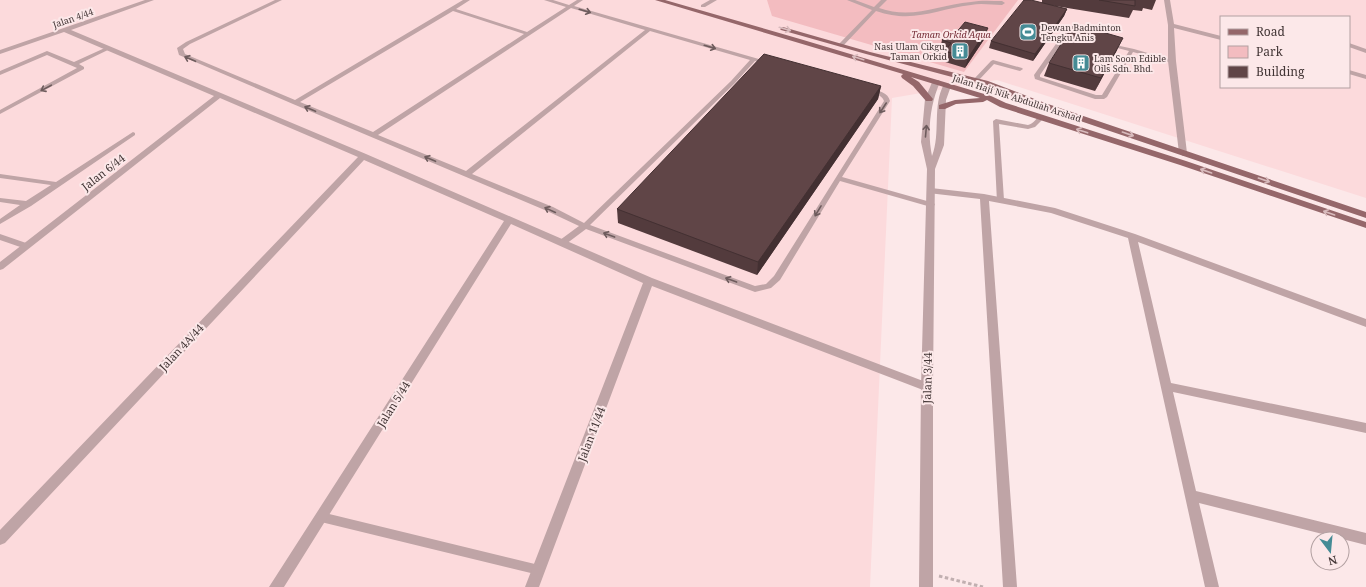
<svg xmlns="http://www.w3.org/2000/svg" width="1366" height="587" font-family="'Noto Serif',serif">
<rect width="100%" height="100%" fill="#fce8e9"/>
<path fill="#fcdadc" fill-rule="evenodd" d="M0,0H1366V198L997,80L892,98L870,587H0ZM1221,17H1349V87H1221Z"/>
<polygon fill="#f3bcc0" points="767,0 1018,0 964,72 772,16"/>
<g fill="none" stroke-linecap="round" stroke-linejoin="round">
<polyline stroke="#c1afb0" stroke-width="3" stroke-dasharray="3.5 2.5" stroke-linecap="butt" points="939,576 983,587"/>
<g fill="#bfa4a6" fill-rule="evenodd">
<path d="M275,0H282L190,44L183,49L185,54L295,100L463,0H470L456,9L527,32L566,7L544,0H553L569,5L577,0H583L574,6L769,62V64L755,61L735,83L590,225L755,286L766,284L774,276L884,101C882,94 873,94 867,92V90C876,89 888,92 890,101L842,177L934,203L935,205L931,207L840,181L780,280L771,288L755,292L586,229L566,244H560L559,242L560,240L579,226L547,211L293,104L179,55L177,48L186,42ZM571,8L645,30L466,171L378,135ZM453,11L524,34L373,132L300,102ZM650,31L750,60L731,81L584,223L553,207L472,174Z"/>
<polygon points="710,0 717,0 705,7 701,7 701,5"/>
<path d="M847,0H855L874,7L881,0H887L879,8C912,20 938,5 971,2C981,0 992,1 1002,1L1005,3L1002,5C992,5 981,3 971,5C936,9 914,24 876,11L843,46L841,47L838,45L839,44L872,10Z"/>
<polygon points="1069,32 1081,35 1078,37 1067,36 1040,75 1040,77 1096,95 1102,95 1129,51 1106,45 1106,43 1134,49 1175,61 1172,63 1133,52 1107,97 1104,99 1095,99 1035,79 1034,75 1063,34"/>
<polygon points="1349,43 1366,49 1366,53 1349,47"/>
<polygon points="107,47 112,48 79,64 84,67 84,69 0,114 0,110 77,68 47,55 0,75 0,71 47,51 74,62"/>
<polygon points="993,60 1022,68 1023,69 1020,71 994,64 978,81 974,81 974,79 991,61"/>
<path d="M1042,115L1045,117L1035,127L1028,129L999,124L1004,200L1003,202H997L993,121L996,119L1028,125C1034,124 1036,117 1042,115Z"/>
<polygon points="133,132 135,133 135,135 31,206 0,224 0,219 20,205 0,202 0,198 26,201 51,185 0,178 0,174 56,182"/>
<polygon points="0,234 29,244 30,246 26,249 0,240"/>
<polygon points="321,512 539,565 543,566 544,570 543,574 539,575 321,522 317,520 316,517 317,514"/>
</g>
<g fill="#bfa4a6" fill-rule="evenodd">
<polygon points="145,0 154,0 71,30 366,154 652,278 931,384 933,387 931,390 927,392 923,390 652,286 539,587 525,587 643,283 511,224 284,587 269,587 504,221 364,160 5,543 0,545 0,530 358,157 220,98 3,269 0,270 0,262 214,96 64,32 0,54 0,50"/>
<polygon points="1164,0 1170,0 1174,24 1221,36 1221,40 1174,28 1176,61 1187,153 1183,156 1179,153 1168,61 1168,25"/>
<polygon points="1349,70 1366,75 1366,79 1349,74"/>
<polygon points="931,188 984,194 1055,208 1135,234 1366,319 1366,327 1138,242 1171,383 1366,423 1366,433 1173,392 1196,491 1366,533 1366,545 1199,503 1219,587 1205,587 1128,238 1051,213 989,201 1017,587 1003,587 980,199 928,193 927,191"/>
</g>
<path fill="#bfa4a6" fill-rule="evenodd" d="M933,80H939L940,82C930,105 927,132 932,156C941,133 932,106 944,84H947L951,86L946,100L944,145L935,169L933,387V587H919L921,387L927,169L921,142L925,99Z"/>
<g fill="#95676a" fill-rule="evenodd">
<polygon points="655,0 665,0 800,39 991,96 1006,103 1186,161 1366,222 1366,228 1180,165 1000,107 987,100 983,102 956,104 945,109 939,109 939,105 955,100 980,98 911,77 919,82 933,99 932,101 926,101 913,86 902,78 901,76 903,74"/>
<polygon points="783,27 870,52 988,81 1045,103 1366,212 1366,218 1039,107 982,85 866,54 781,30 780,29"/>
</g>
</g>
<g fill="#533b3d">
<polygon points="1042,0 1156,0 1152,10 1143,8 1142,11 1133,10 1129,18 1049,5 1067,9 1064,16 1033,61 989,48 991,41 1042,3"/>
<polygon points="955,34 985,38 965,68 942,61 945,51 940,49 942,40"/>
<polygon points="1117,50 1095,91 1044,76 1049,63"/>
<polygon points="881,86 878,99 757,275 618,223 617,209"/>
</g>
<g fill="#433032">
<polygon points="1067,9 1064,16 1033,61 1035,54"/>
<polygon points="988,28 985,38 965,68 968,58"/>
<polygon points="1123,38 1117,50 1095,91 1101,78"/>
<polygon points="881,86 878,99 757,275 758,262"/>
</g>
<g fill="#604547" stroke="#433032">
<polygon points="1024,0 1031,0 1067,9 1035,54 991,41"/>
<polygon points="1099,0 1135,0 1135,6"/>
<polygon points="965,22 988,28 968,58 945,51 951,43 942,40 949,32 955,34"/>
<polygon points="1074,24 1123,38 1101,78 1049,63"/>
<polygon points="764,54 881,86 758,262 617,209"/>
</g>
<defs><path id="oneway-shaft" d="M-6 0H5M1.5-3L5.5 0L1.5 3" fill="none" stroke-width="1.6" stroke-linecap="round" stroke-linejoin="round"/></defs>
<g stroke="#6e5c5d">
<use href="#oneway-shaft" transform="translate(585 11) rotate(16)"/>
<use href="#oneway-shaft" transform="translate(710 47) rotate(16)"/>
<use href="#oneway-shaft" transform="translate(190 59) rotate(-157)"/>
<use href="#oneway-shaft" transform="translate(46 88) rotate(152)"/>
<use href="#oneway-shaft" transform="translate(883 108) rotate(123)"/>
<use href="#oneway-shaft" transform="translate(310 109) rotate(-157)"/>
<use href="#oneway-shaft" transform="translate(926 131) rotate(-85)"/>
<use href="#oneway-shaft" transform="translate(430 159) rotate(-157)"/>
<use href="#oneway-shaft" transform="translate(550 210) rotate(-155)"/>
<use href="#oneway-shaft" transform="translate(818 211) rotate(121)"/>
<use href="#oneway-shaft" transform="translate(609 235) rotate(-160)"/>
<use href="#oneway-shaft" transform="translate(731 280) rotate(-160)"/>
</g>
<g stroke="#d8bbbd">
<use href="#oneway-shaft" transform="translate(785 29) rotate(16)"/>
<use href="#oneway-shaft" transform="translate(858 58) rotate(-163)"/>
<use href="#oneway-shaft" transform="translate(1082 131) rotate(-162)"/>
<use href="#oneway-shaft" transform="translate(1128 134) rotate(19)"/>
<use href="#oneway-shaft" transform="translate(1206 171) rotate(-161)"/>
<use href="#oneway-shaft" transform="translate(1264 180) rotate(19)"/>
<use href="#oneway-shaft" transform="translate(1329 213) rotate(-161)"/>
</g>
<defs>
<g id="stadium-square" transform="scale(0.9)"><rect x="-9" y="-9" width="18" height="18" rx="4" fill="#458b95" stroke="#fce8e9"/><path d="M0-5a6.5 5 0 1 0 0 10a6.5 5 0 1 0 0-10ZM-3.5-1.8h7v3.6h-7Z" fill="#fff"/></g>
<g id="building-square" transform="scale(0.9)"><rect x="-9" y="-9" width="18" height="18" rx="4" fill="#458b95" stroke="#fce8e9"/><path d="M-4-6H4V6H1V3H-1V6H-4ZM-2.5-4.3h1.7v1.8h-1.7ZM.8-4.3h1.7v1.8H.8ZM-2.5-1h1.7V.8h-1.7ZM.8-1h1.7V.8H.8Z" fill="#fff"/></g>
</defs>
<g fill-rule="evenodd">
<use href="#stadium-square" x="1028" y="32"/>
<use href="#building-square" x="960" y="51"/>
<use href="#building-square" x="1081" y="63"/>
</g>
<g text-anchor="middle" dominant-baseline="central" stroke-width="4" stroke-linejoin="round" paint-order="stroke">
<g font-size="9" fill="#423535" stroke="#fce8e9">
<text transform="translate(73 18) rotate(-19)">Jalan 4/44</text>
<text transform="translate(1017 98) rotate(18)">Jalan Haji Nik Abdullah Arshad</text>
</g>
<g font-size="9" fill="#423535" stroke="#fce8e9" text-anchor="start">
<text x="1041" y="27">Dewan Badminton<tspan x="1041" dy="10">Tengku Anis</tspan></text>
<text x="947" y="46" text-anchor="end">Nasi Ulam Cikgu,<tspan x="947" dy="10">Taman Orkid</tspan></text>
<text x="1094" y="58">Lam Soon Edible<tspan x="1094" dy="10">Oils Sdn. Bhd.</tspan></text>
</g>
<g font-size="9" font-style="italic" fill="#762e38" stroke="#fce8e9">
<text x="951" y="34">Taman Orkid Aqua</text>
</g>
<g font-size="11" fill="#423535" stroke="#fce8e9">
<text transform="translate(103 172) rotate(-38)">Jalan 6/44</text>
<text transform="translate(181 347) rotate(-47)">Jalan 4A/44</text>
<text transform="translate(927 378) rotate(-89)">Jalan 3/44</text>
<text transform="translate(393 404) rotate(-58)">Jalan 5/44</text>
<text transform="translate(591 434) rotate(-69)">Jalan 11/44</text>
</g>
</g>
<rect x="1220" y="16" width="130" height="72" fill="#fce8e9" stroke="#b2a0a1"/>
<rect x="1228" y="29" width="20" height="6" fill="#95676a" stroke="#b2a0a1"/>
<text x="1256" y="36" font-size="12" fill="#423535">Road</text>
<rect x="1228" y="46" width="20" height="12" fill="#f3bcc0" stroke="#b2a0a1"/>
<text x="1256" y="56" font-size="12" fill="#423535">Park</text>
<rect x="1228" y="66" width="20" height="12" fill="#604547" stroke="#b2a0a1"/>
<text x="1256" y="76" font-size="12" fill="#423535">Building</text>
<g transform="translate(1330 551) rotate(164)"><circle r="19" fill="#fce8e9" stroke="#b2a0a1"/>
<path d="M0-3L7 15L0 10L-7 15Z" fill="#458b95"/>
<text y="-6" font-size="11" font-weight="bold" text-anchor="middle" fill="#423535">N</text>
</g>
</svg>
